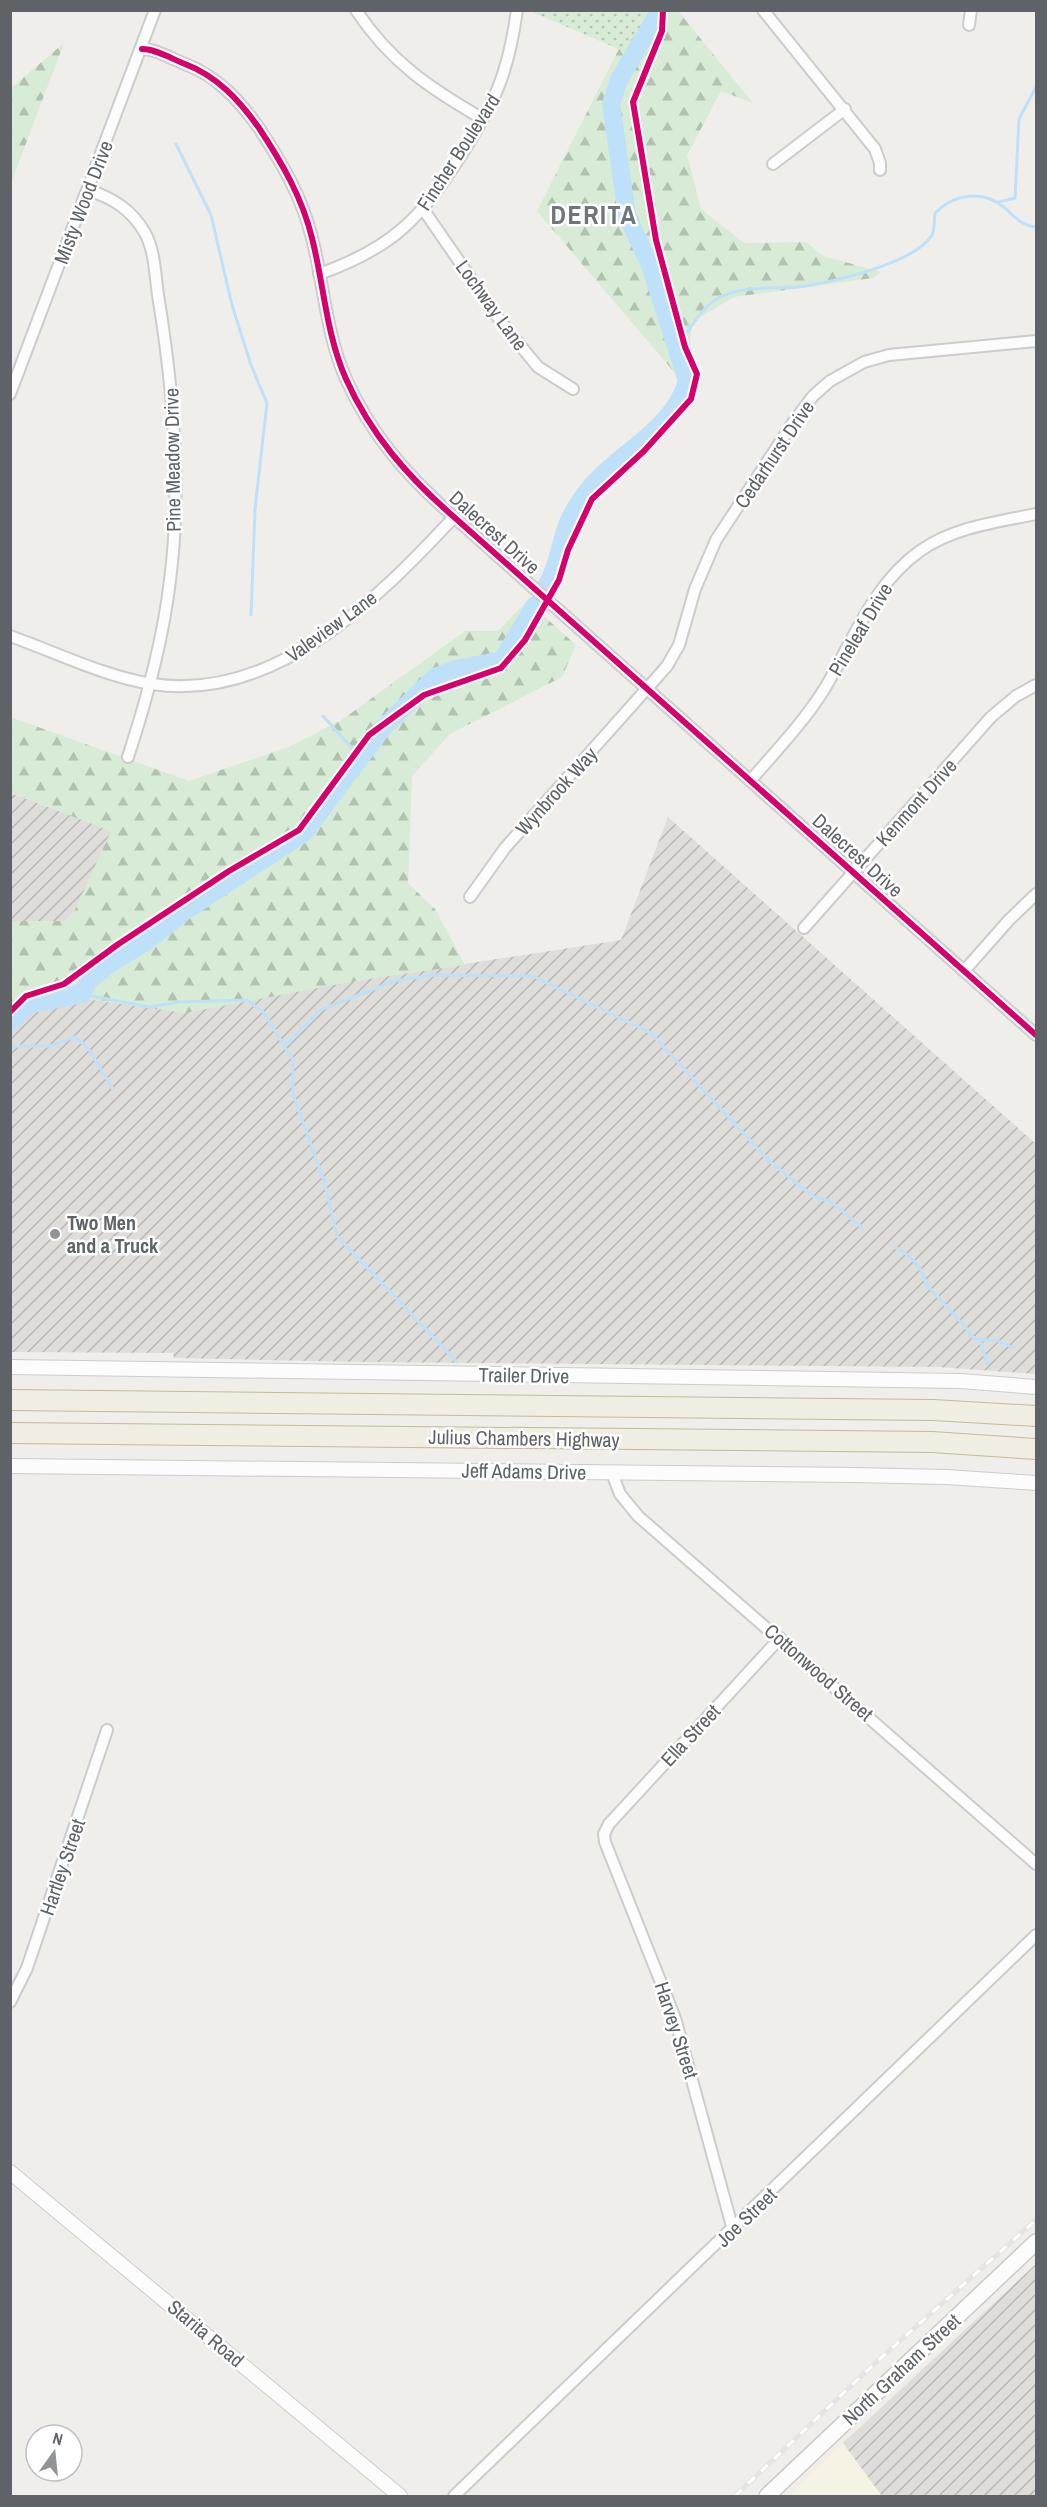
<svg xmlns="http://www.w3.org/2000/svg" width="1047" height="2507" font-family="'Archivo Narrow',sans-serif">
<defs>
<pattern id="industrial-furrows" width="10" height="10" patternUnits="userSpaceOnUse" patternTransform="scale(1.5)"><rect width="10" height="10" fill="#dfddda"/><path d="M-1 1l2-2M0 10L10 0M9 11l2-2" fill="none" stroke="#b8b7b5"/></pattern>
<pattern id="forest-firs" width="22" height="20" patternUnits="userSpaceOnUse" patternTransform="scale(1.5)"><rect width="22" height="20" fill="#d8ebd6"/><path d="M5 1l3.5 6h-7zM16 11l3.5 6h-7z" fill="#b2c2b1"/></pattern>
<pattern id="park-dots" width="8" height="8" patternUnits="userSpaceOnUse" patternTransform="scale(1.5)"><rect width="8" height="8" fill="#d8ebd6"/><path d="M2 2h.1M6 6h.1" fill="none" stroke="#b2c2b1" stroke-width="1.8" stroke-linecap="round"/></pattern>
</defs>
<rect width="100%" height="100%" fill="#efeeea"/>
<polygon fill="#f7f3e4" points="843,2443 882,2496 789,2496"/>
<g fill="url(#industrial-furrows)">
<polygon points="10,793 155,846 114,923 11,922"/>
<polygon points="668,817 1036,1144 1036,1374 938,1367 362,1362 174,1358 173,1353 11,1352 10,1011 33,998 84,981 78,997 355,981 621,940"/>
<polygon points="1036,2264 1036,2496 882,2496 843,2443"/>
</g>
<g fill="url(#forest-firs)">
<polygon points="530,10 678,11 753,103 721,91 687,155 701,209 744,243 806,242 823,256 881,272 873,278 734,297 692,322 686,386 537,211 619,49"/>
<polygon points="64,43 11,183 11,88"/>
<polygon points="527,601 576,645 562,677 450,734 412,776 408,883 435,909 465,965 355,981 185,1013 78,998 83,981 33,998 11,1011 11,921 64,921 74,912 111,831 11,793 10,717 189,781 291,746 343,719 465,631 498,631"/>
</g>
<polygon fill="url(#park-dots)" points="535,10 668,10 668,11 619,49 534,13"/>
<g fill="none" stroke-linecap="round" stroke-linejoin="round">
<g stroke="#bfe0f9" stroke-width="3">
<polyline points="176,144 211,215 232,305 251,365 267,403 255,509 251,615"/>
<polyline points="999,202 1015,198 1019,119 1036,87"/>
<path d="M678,346C688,332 700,310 715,300C739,285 770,289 797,287C828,284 916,263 932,235C935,229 934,219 935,213C954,194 983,189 1005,208C1015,217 1022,226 1036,227"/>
<polyline points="323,716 361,758"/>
<polyline points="82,994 149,1007 178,1002 247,1000 264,1013 293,1060 293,1094 324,1181 337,1236 457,1362"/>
<polyline points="10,1046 50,1046 75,1037 88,1048 113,1089"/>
<polyline points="284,1046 320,1010 395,981 434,975 533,976 651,1033 769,1161 814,1197 830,1201 864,1229"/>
<path d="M895,1247C910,1256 923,1266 926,1284L968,1330L970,1336L980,1340H996L1014,1348"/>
<polyline points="980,1340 987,1363"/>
</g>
<g stroke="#bfe0f9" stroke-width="18">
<path d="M545,588C557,569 559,548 566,528C572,511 581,498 592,485C623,450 674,428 687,381L650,265L627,216L611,104L619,80L660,10"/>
<polyline points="10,1023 28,1005 82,994 89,980 113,962 146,942 184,912 304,833 382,729 435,677 456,669 502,660 535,605"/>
</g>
<g stroke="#cbcccc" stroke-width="14">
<g id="minor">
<path d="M356,10C390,62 431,89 483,119"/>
<polyline points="763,10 875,149 880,163 880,170"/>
<polyline points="969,25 971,10"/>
<path d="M142,49C156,49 172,59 185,64C217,76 239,100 259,128C282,163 302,197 312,238C324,285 326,334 346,379C371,435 408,477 454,517L1036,1035"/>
<polyline points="773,164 845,109"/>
<path d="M88,190C113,198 132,210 145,233C155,251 155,275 158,295C173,386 182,488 170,580C163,641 147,699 128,757"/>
<polyline points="423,209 501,322 538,367 573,389"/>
<path d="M319,274C393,248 420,219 462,154C496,100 508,74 517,10"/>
<polyline points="10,394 155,10"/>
<path d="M10,636C55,652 106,677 152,684C274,703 378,599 454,517"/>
<path d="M750,781C776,751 804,722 825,688C853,641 873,584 920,551C954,527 997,522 1036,514"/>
<polyline points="470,897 505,848 667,666 679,645 695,589 716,540 794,421 813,396 830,381 864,362 889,355 1036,341"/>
<polyline points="804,928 991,717 1016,696 1036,685"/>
<polyline points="964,971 1009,920 1036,894"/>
<polyline points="612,1473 620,1494 638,1516 1036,1864"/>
<polyline points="10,2002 27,1968 107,1730"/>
<polyline points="733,2230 675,2018 605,1842 604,1834 609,1824 780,1638"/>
<polyline points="454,2496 1036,1935"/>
</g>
</g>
<g stroke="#cbcccc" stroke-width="16">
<g id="tertiary">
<polyline points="10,1367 960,1381 1036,1387"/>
<polyline points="10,1466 853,1475 946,1477 1036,1483"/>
<polyline points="10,2172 400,2496"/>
</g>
</g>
<g stroke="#cacacb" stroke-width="18">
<polyline id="secondary" points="767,2496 1036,2242"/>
</g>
<g stroke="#c8b996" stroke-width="22">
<g id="motorway">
<polyline points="10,1400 933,1410 1036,1416"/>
<polyline points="10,1433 932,1442 1036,1449"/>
</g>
</g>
<use href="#minor" stroke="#fdfcfc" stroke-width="10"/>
<use href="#tertiary" stroke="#fdfcfc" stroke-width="14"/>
<use href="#secondary" stroke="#fdfcfc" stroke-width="15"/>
<use href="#motorway" stroke="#f0ede3" stroke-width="20"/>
<g stroke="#e4e4e4" stroke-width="5">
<polyline id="rail" points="735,2496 873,2365 1036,2220"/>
</g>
<use href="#rail" stroke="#fff" stroke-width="3" stroke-dasharray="9" stroke-linecap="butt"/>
<g stroke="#fff" stroke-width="10">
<g id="cycleway">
<path d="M142,49C156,49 172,59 185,64C217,76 239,100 259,128C282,163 302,197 312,238C324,285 326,334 346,379C371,435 408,477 454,517L1036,1035"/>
<polyline points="10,1012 26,996 64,984 117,945 229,871 299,830 369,735 424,695 501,668 525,640 559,580 568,550 592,499 644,451 691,399 697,374 685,347 656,240 633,102 662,31 663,10"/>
</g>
</g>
<use href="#cycleway" stroke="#d6006c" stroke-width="6"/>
</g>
<circle fill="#919496" stroke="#fff" stroke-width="2" cx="55" cy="1234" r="6"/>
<g text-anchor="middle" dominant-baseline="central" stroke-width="5" stroke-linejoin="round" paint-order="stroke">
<g font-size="20" fill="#5f6368" stroke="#fff">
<text transform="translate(458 152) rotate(-57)">Fincher Boulevard</text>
<text transform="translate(83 202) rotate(-69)">Misty Wood Drive</text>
<text transform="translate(492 305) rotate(54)">Lochway Lane</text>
<text transform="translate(774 454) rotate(-56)">Cedarhurst Drive</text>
<text transform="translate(172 460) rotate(-91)">Pine Meadow Drive</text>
<text transform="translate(495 532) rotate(42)">Dalecrest Drive</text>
<text transform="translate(331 626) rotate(-36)">Valeview Lane</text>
<text transform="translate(860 629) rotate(-59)">Pineleaf Drive</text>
<text transform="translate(556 791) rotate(-48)">Wynbrook Way</text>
<text transform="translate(916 802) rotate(-48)">Kenmont Drive</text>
<text transform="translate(858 855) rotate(42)">Dalecrest Drive</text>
<text transform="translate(524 1375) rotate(1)">Trailer Drive</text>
<text transform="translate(524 1438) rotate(1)">Julius Chambers Highway</text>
<text transform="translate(524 1471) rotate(1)">Jeff Adams Drive</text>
<text transform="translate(819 1672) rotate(41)">Cottonwood Street</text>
<text transform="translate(690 1735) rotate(-47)">Ella Street</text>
<text transform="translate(62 1867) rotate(-71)">Hartley Street</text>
<text transform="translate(677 2030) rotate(72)">Harvey Street</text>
<text transform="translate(746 2217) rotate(-44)">Joe Street</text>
<text transform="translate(206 2333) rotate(40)">Starita Road</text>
<text transform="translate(901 2369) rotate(-43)">North Graham Street</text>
</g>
<g font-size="20" font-weight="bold" fill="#5f6368" stroke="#fff" text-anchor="start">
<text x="67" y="1222">Two Men<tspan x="67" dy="23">and a Truck</tspan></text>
</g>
<g font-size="26" font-weight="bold" letter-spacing="1.5" fill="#70757a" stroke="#fff">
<text x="594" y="214">DERITA</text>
</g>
</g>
<rect width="1047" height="2507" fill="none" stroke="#5f6368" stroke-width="24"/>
<g transform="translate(54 2453) rotate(15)"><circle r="28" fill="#ffffff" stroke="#bfc1c3" stroke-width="1.5"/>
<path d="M0-4.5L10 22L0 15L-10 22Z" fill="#919496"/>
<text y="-9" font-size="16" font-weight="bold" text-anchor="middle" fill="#5f6368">N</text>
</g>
</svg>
